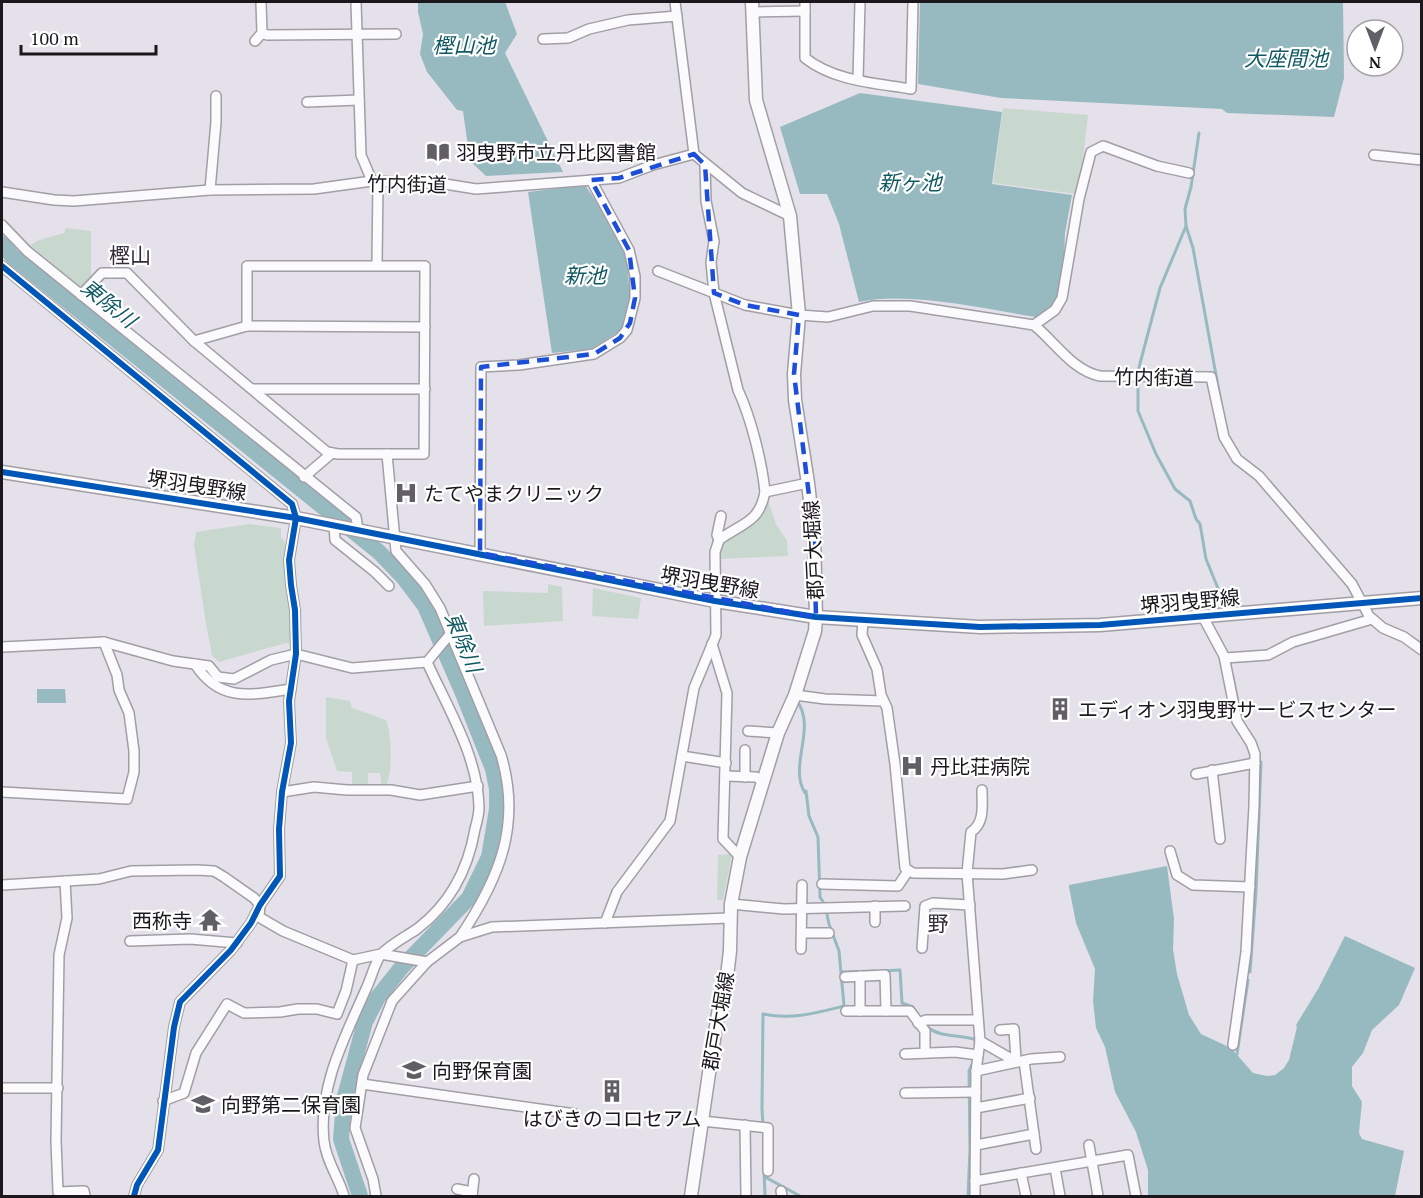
<svg xmlns="http://www.w3.org/2000/svg" width="1423" height="1198" font-family="'PT Serif','Noto Sans JP',serif">
<rect width="100%" height="100%" fill="#e5e1ea"/>
<g fill="#c9d8cf">
<polygon points="1003,108 1088,115 1083,159 1076,194 993,183"/>
<polygon points="66,228 91,231 91,277 84,285 79,286 30,245 39,240 64,233"/>
<polygon points="765,501 768,501 776,524 787,541 788,556 718,559 719,547"/>
<polygon points="249,524 281,528 281,537 287,545 288,595 294,644 286,643 219,662 212,655 206,624 194,545 196,532"/>
<polygon points="548,584 562,587 563,621 484,626 483,591 548,593"/>
<polygon points="593,588 641,598 638,619 592,616"/>
<path d="M326,697L350,701L352,708L386,720C392,732 393,777 385,787H382L380,773H368V787L352,785V772L337,771L326,738Z"/>
<polygon points="732,854 723,900 717,900 718,855"/>
</g>
<g fill="#97bac1">
<polygon points="418,2 505,2 517,34 505,53 563,172 486,176 470,161 463,111 457,110 427,72 420,54 423,34 418,12"/>
<polygon points="920,2 1343,2 1344,78 1334,117 1227,113 1222,109 1001,98 918,84"/>
<path d="M860,93L1002,112L992,184L1072,195L1065,233L1064,260L1058,296L1051,308L1036,317C985,309 908,291 859,302L839,224L827,194H800L780,127Z"/>
<polygon points="585,185 606,216 627,255 630,301 623,329 591,349 552,353 528,192"/>
<polygon points="37,689 65,689 66,703 37,703"/>
<polygon points="1167,866 1174,919 1173,949 1177,974 1189,1015 1201,1034 1231,1048 1253,1073 1267,1076 1275,1075 1284,1068 1289,1060 1297,1027 1296,1025 1318,989 1345,936 1415,968 1399,1005 1372,1030 1363,1053 1352,1067 1352,1086 1362,1102 1359,1133 1362,1139 1404,1151 1395,1196 1148,1196 1148,1170 1136,1132 1115,1092 1105,1047 1096,1028 1093,1001 1095,969 1076,923 1069,887 1069,885"/>
</g>
<g fill="none" stroke-linecap="round" stroke-linejoin="round">
<g stroke="#97bac1" stroke-width="3">
<polyline points="1199,133 1191,187 1185,209 1186,226 1193,248 1224,419"/>
<polyline points="1138,371 1160,288 1186,226"/>
<polyline points="1138,380 1138,411 1156,454 1175,489 1190,501 1196,519 1200,524 1206,559 1224,603"/>
<polyline points="1233,677 1237,699"/>
<polyline points="883,971 900,970 902,1003 913,1007 917,1013"/>
<polyline points="842,972 874,971"/>
<polyline points="1250,972 1256,891 1261,762"/>
<path d="M926,1026C940,1038 957,1034 974,1039L976,1044"/>
<polyline points="1237,1054 1248,980"/>
<path d="M763,1127L762,1108L763,1014C791,1020 816,1013 844,1006L839,951L829,924L825,905L820,897L818,837L809,816L806,791L805,793C788,766 817,728 797,701"/>
<polyline points="764,1170 765,1196"/>
<polyline points="765,1177 800,1196"/>
<polyline points="968,1196 970,1150 969,1071 973,1062"/>
</g>
<polyline stroke="#97bac1" stroke-width="16" points="2,244 12,256 379,552 403,577 425,606 462,691 493,769 497,789 497,809 489,857 469,898 401,968 378,997 365,1022 344,1100 341,1139 360,1196"/>
<g stroke="#a29ea5" stroke-width="12">
<g id="minor">
<polyline points="356,2 361,155 372,181"/>
<polyline points="675,2 694,154"/>
<path d="M805,2V58C834,81 875,83 911,89L913,2"/>
<polyline points="752,12 805,11"/>
<polyline points="262,33 267,35 396,34"/>
<polyline points="543,39 568,38 589,29 628,20 677,16"/>
<polyline points="255,41 262,33 261,2"/>
<polyline points="858,80 860,2"/>
<polyline points="307,102 359,100"/>
<polyline points="694,154 742,193 790,216"/>
<polyline points="1374,155 1422,160"/>
<path d="M705,165L706,201L714,241L711,262L714,293L738,390C751,418 762,462 765,492L808,483"/>
<polyline points="210,190 216,122 216,96"/>
<polyline points="2,192 54,200 74,201 210,190 314,189 372,181 445,184 476,189 619,178 653,165 694,154"/>
<polyline points="2,225 27,251 356,517 358,529"/>
<polyline points="377,265 378,182"/>
<polyline points="2,266 292,504 296,518 289,560 291,585 295,610 296,654 289,701 291,743 282,792 279,829 280,876 260,905 251,923 231,950 180,1002 174,1027 158,1150 137,1185 134,1196"/>
<path d="M658,271L745,305L799,315L828,317L873,306H910L1034,325C1055,342 1073,371 1100,376L1211,377L1224,437L1237,459L1259,476L1352,584L1369,616L1383,628L1404,637L1422,650"/>
<polyline points="81,295 102,273 127,273 194,341 327,452 338,454 424,454 425,266 247,266 247,326"/>
<polyline points="1034,325 1055,310 1062,298 1079,199 1091,152 1103,146 1157,166 1189,173"/>
<polyline points="194,341 247,326 425,327"/>
<polyline points="253,389 425,389"/>
<path d="M387,454L396,551L425,584L440,608L501,755C522,825 499,879 460,937"/>
<polyline points="304,477 332,453"/>
<polyline points="334,525 335,540 375,572 389,586"/>
<polyline points="719,540 717,535 721,516"/>
<polyline points="480,553 481,367 519,365 594,354 620,338 627,330 635,298 635,276 629,250 591,180"/>
<polyline points="1203,617 1224,656 1237,721 1251,743 1255,754 1254,806 1246,952 1233,1045"/>
<polyline points="863,620 862,635 877,669 881,695 887,708 895,764 905,868 913,873 1003,874 1032,870"/>
<polyline points="712,644 727,693 723,839 740,857"/>
<polyline points="2,647 104,642 173,661 209,666 218,677 234,679 271,660 296,654 352,668 427,662 451,633"/>
<polyline points="1225,658 1268,655 1293,642 1372,619"/>
<path d="M195,664C220,703 251,695 291,689"/>
<polyline points="795,695 825,699 883,701"/>
<polyline points="748,731 778,733"/>
<polyline points="682,756 726,763"/>
<polyline points="1212,770 1220,839"/>
<polyline points="1196,774 1255,763"/>
<polyline points="725,776 756,777 763,781"/>
<polyline points="745,777 745,750"/>
<polyline points="2,792 127,799 134,772 134,751 129,713 119,690 117,675 104,642"/>
<polyline points="282,792 314,787 347,790 391,790 420,795 478,786"/>
<polyline points="1170,851 1177,875 1193,885 1250,887"/>
<polyline points="65,881 67,918 59,955 56,1141 58,1192 84,1191 85,1196"/>
<polyline points="822,884 898,886 908,871"/>
<polyline points="2,885 99,879 131,871 197,870 214,871 224,877 254,898 260,905 259,917 283,931 353,960 381,954 427,962"/>
<polyline points="731,904 784,909 905,906"/>
<polyline points="875,922 875,906"/>
<path d="M605,923L617,892L670,821L694,688L716,635L715,552L719,540C741,523 759,524 765,492"/>
<polyline points="802,933 829,933"/>
<polyline points="130,941 190,939 237,943"/>
<polyline points="922,948 925,906 933,903 970,905"/>
<polyline points="801,949 802,885"/>
<polyline points="860,976 860,1011"/>
<polyline points="845,977 885,975 886,1011"/>
<polyline points="846,1011 910,1011 925,1031 925,1053"/>
<polyline points="918,1023 926,1020 978,1020"/>
<polyline points="1000,1030 1014,1029 1016,1060"/>
<polyline points="980,1041 1017,1062"/>
<polyline points="905,1054 955,1052 978,1055"/>
<polyline points="1024,1061 1036,1149"/>
<polyline points="976,1071 1031,1059 1060,1057"/>
<polyline points="362,1084 575,1114"/>
<polyline points="2,1088 58,1088"/>
<polyline points="905,1093 976,1092"/>
<polyline points="163,1101 184,1093 196,1053 227,1004 244,1013 280,1012 298,1009 317,1009 337,1014 346,991 353,960"/>
<polyline points="976,1108 1030,1098"/>
<polyline points="702,1121 768,1128 768,1171"/>
<polyline points="745,1125 746,1196"/>
<polyline points="976,1145 1034,1134"/>
<polyline points="1089,1145 1098,1196"/>
<polyline points="1055,1168 1060,1196"/>
<polyline points="1021,1173 1026,1196"/>
<polyline points="975,1181 1128,1155 1136,1196"/>
<polyline points="457,1189 472,1192"/>
<polyline points="781,1191 782,1196"/>
<path d="M344,1196C339,1178 326,1161 324,1141C318,1087 345,1037 366,989C371,979 374,965 380,956C386,947 407,936 417,929C450,904 468,870 475,829C477,822 479,814 479,807C478,756 447,707 427,662"/>
<polyline points="376,1196 373,1179 355,1128 363,1075 392,1001 427,962 460,937 492,927 729,918"/>
<polyline points="472,1196 474,1179"/>
<path d="M975,1196L976,1071L980,1041L967,873L971,832C985,823 982,805 982,790"/>
</g>
</g>
<g stroke="#a29ea5" stroke-width="15">
<g id="major">
<polyline points="2,472 296,518 715,601 816,617 980,627 1100,625 1422,598"/>
<polyline points="691,1196 714,1039 719,1008 725,993 730,951 731,904 740,857 778,733 795,695 815,631 816,617 814,536 808,483 795,400 794,374 799,315 790,216 756,100 752,2"/>
</g>
</g>
<use href="#minor" stroke="#fbfafc" stroke-width="9"/>
<use href="#major" stroke="#fbfafc" stroke-width="12"/>
<g stroke="#fff" stroke-width="10">
<g id="cycleway">
<polyline points="2,266 292,504 296,518 289,560 291,585 295,610 296,654 289,701 291,743 282,792 279,829 280,876 260,905 251,923 231,950 180,1002 174,1027 158,1150 137,1185 134,1196"/>
<polyline points="2,472 296,518 715,601 816,617 980,627 1100,625 1422,598"/>
</g>
</g>
<use href="#cycleway" stroke="#0057b8" stroke-width="6"/>
</g>
<path fill="none" stroke="#1d4ed8" stroke-width="4.5" stroke-dasharray="12 8" stroke-linejoin="round" d="M694,154L705,165L714,293L745,305L799,315L794,374L814,536L816,617L480,553L481,367L594,354L620,338L630,323L635,298L629,250L591,180L619,178Z"/>
<defs>
<g id="library-bare" transform="scale(1.8)"><path d="M-6-4Q-3-5.5-.7-3.5V5Q-3 3-6 4ZM6-4Q3-5.5 .7-3.5V5Q3 3 6 4Z" fill="#615e65" stroke="#fff" stroke-width="2.5" paint-order="stroke"/></g>
<g id="hospital-bare" transform="scale(1.8)"><path d="M-5-5h3v3.5h4V-5h3V5h-3V1.5h-4V5h-3Z" fill="#615e65" stroke="#fff" stroke-width="2.5" paint-order="stroke"/></g>
<g id="building-bare" transform="scale(1.8)"><path d="M-4-6H4V6H1V3H-1V6H-4ZM-2.5-4.3h1.7v1.8h-1.7ZM.8-4.3h1.7v1.8H.8ZM-2.5-1h1.7V.8h-1.7ZM.8-1h1.7V.8H.8Z" fill="#615e65" stroke="#fff" stroke-width="2.5" paint-order="stroke"/></g>
<g id="temple-bare" transform="scale(1.8)"><path d="M0-6L5-2H3V0L6.5 2.5H4V6H1.5V3h-3V6H-4V2.5H-6.5L-3 0V-2H-5Z" fill="#615e65" stroke="#fff" stroke-width="2.5" paint-order="stroke"/></g>
<g id="school-bare" transform="scale(1.8)"><path d="M0-5L7-2L0 1L-7-2ZM-4 1L0 2.5L4 1V4Q0 6-4 4Z" fill="#615e65" stroke="#fff" stroke-width="2.5" paint-order="stroke"/></g>
</defs>
<g fill-rule="evenodd">
<use href="#library-bare" x="438" y="152"/>
<use href="#hospital-bare" x="406" y="493"/>
<use href="#building-bare" x="1060" y="709"/>
<use href="#hospital-bare" x="912" y="766"/>
<use href="#temple-bare" x="210" y="920"/>
<use href="#school-bare" x="414" y="1070"/>
<use href="#building-bare" x="612" y="1091"/>
<use href="#school-bare" x="203" y="1104"/>
</g>
<g text-anchor="middle" dominant-baseline="central" stroke-width="4.5" stroke-linejoin="round" paint-order="stroke">
<g font-size="20" fill="#1a171d" stroke="#fff" text-anchor="start">
<text x="456" y="152">羽曳野市立丹比図書館</text>
<text x="424" y="493">たてやまクリニック</text>
<text x="1078" y="709">エディオン羽曳野サービスセンター</text>
<text x="930" y="766">丹比荘病院</text>
<text x="192" y="920" text-anchor="end">西称寺</text>
<text x="432" y="1070">向野保育園</text>
<text x="221" y="1104">向野第二保育園</text>
<text x="612" y="1118" text-anchor="middle">はびきのコロセアム</text>
</g>
<g font-size="20" fill="#1a171d" stroke="#fff">
<text transform="translate(407 184) rotate(1)">竹内街道</text>
<text transform="translate(1154 377) rotate(1)">竹内街道</text>
<text transform="translate(197 485) rotate(9)">堺羽曳野線</text>
<text transform="translate(813 550) rotate(-93)">郡戸大堀線</text>
<text transform="translate(710 582) rotate(10)">堺羽曳野線</text>
<text transform="translate(1190 601) rotate(-5)">堺羽曳野線</text>
<text transform="translate(718 1021) rotate(-80)">郡戸大堀線</text>
</g>
<g font-size="21" font-style="italic" fill="#0f5962" stroke="#fff">
<text x="464" y="45">樫山池</text>
<text x="1286" y="58">大座間池</text>
<text x="910" y="182">新ヶ池</text>
<text x="585" y="275">新池</text>
<text transform="translate(109 303) rotate(39)">東除川</text>
<text transform="translate(464 642) rotate(68)">東除川</text>
</g>
<g font-size="21" fill="#342d3a" stroke="#fff">
<text x="130" y="255">樫山</text>
<text x="938" y="923">野</text>
</g>
</g>
<rect width="1423" height="1198" fill="none" stroke="#1a171d" stroke-width="6"/>
<g transform="translate(1375 48) rotate(180)"><circle r="28" fill="#ffffff" stroke="#a3a2a5" stroke-width="1.5"/>
<path d="M0-4.5L10 22L0 15L-10 22Z" fill="#615e65"/>
<text y="-9" font-size="16" font-weight="bold" text-anchor="middle" fill="#1a171d">N</text>
</g>
<path d="M21 45v9h135v-9" fill="none" stroke="#1a171d" stroke-width="3"/>
<text x="30" y="45" font-size="18" fill="#1a171d" stroke="#ffffff" stroke-width="4.5" paint-order="stroke">100 m</text>
</svg>
